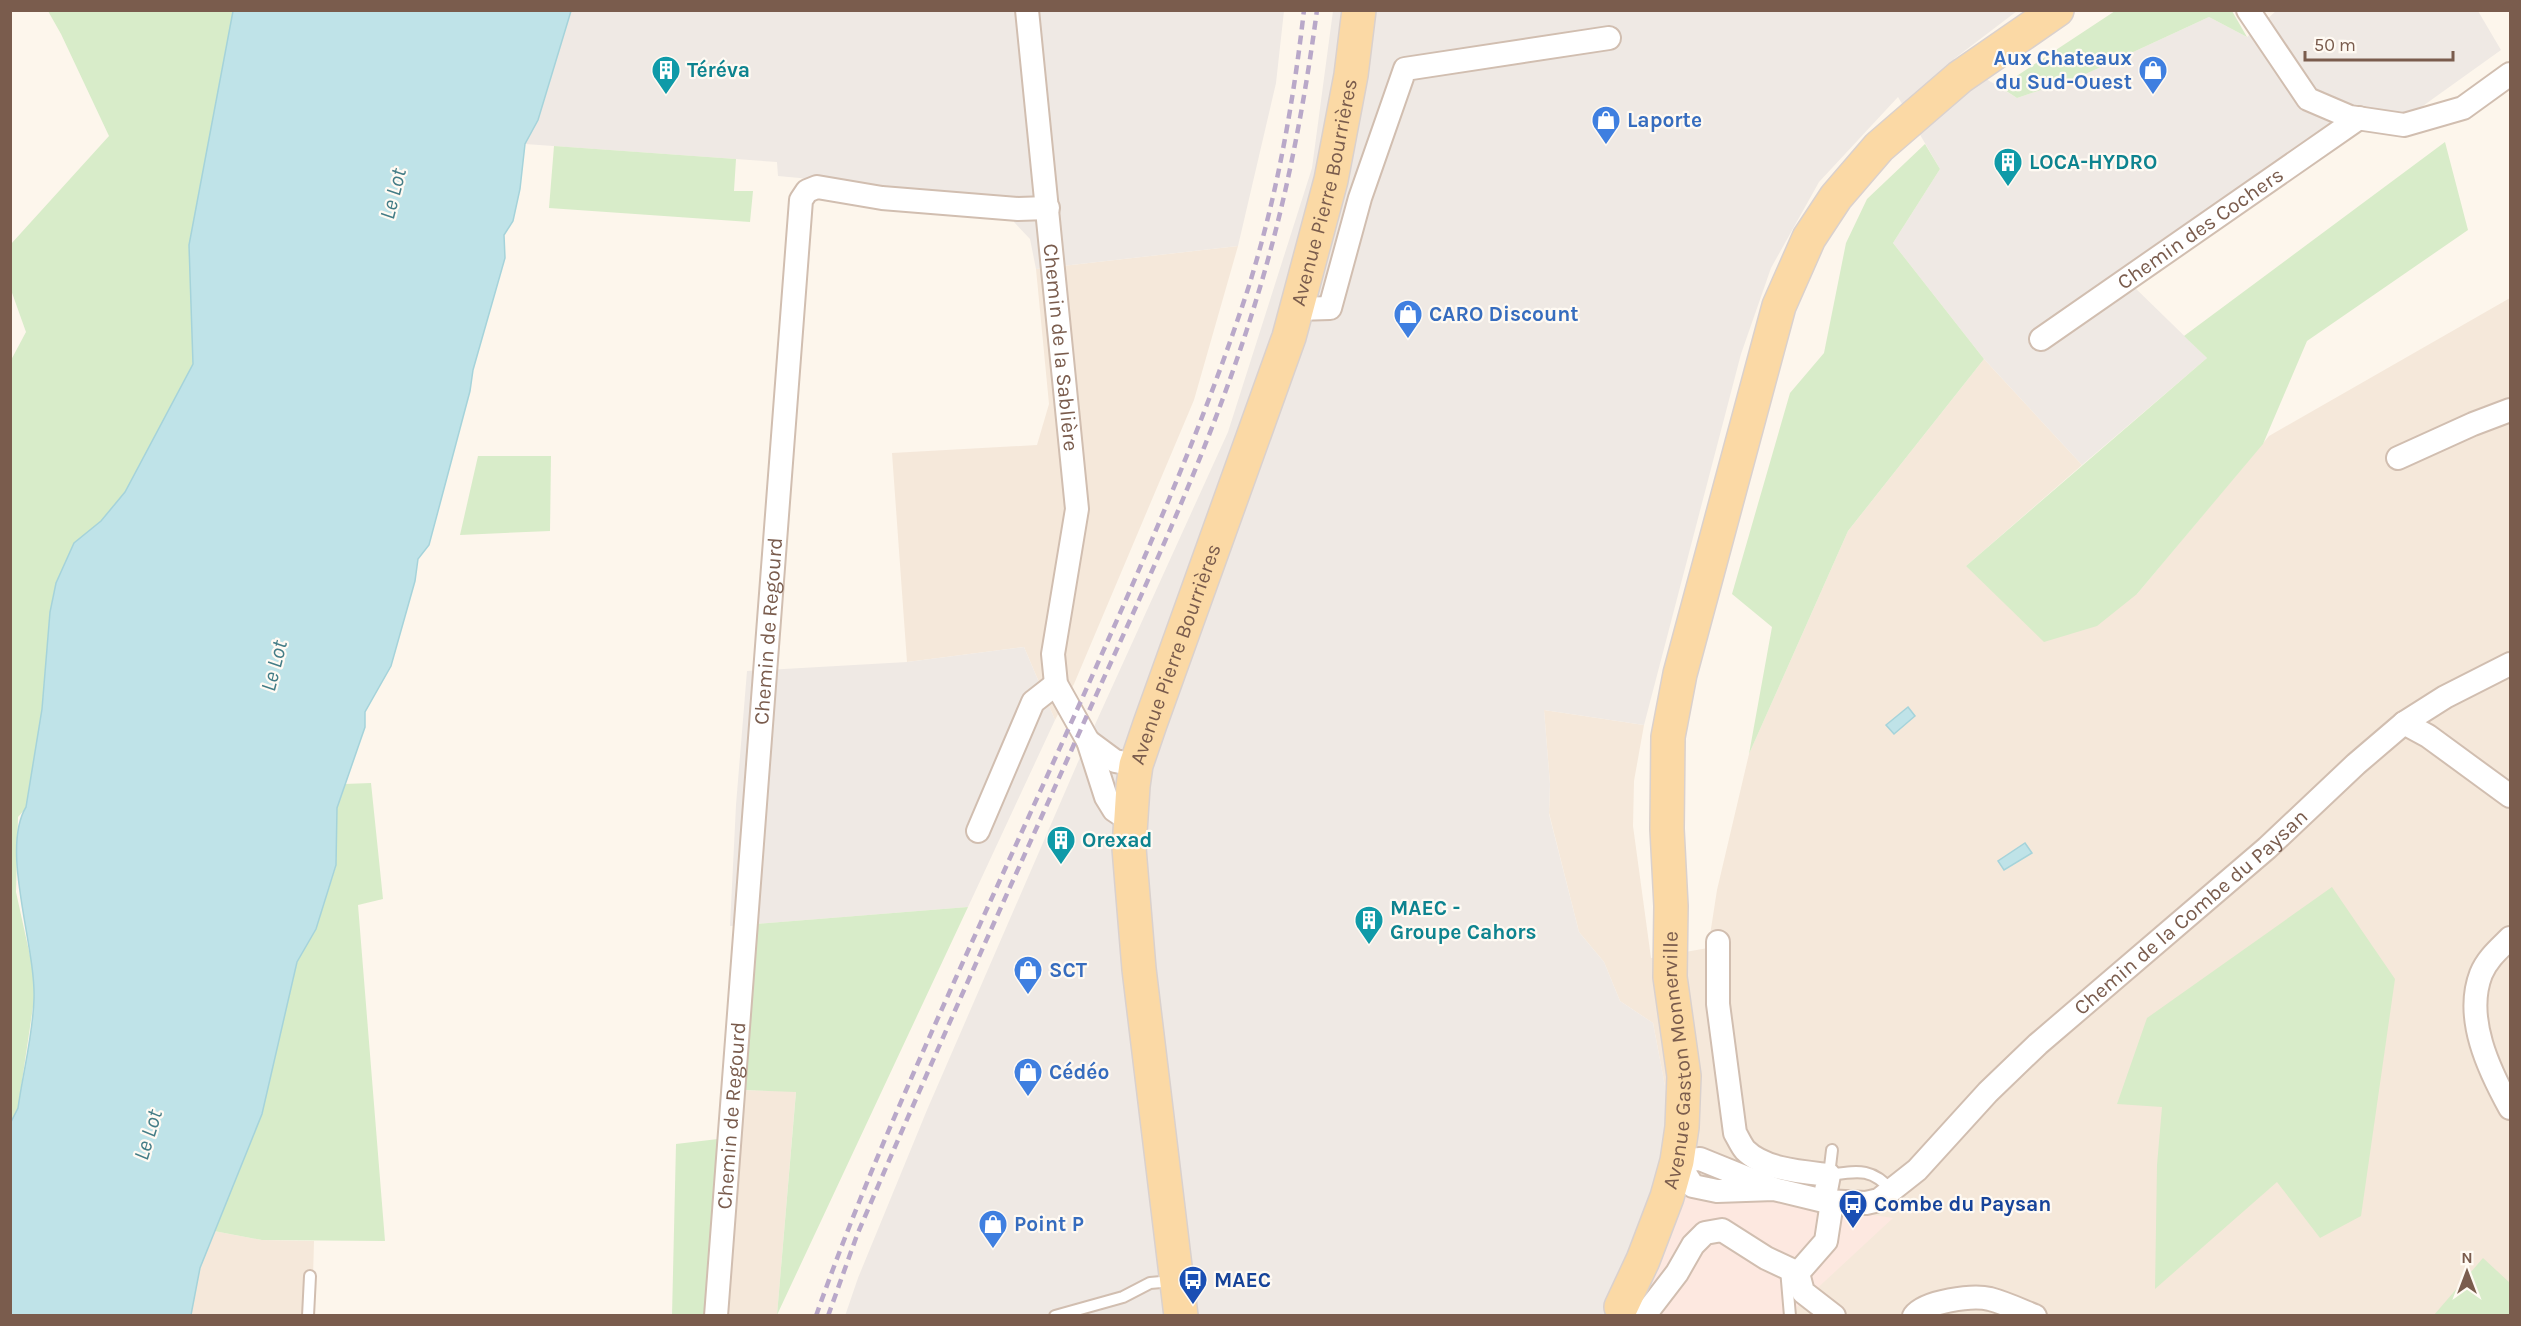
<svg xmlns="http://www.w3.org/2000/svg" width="2521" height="1326" font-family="Karla,sans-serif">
<rect width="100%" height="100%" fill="#fdf6ec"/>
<g fill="#f5e8da">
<polygon points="1238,246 1194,400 1074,684 1055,720 1024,647 907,662 892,453 1037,445 1049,404 1036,269"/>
<polygon points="2510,298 2510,1315 1795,1315 1797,1307 1684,1186 1653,1023 1620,1001 1604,962 1579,932 1549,813 1550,784 1544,710 1644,725 1634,781 1633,826 1651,958 1708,948 1717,890 1749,754 1848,531 1984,359 2082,465 1966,566 2137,594 2269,436"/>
<polygon points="721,1090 796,1091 777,1315 705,1316"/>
<polygon points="214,1231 262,1240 314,1241 312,1315 191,1316 200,1268"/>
</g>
<polygon fill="#fde8e0" points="1684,1186 1893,1218 1797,1307 1795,1315 1619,1316"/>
<g fill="#efe9e4">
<polygon points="571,11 1284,11 1276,83 1238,246 1036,269 1030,239 1014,222 1015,198 778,176 777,162 525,144 538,120"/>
<polygon points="1333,11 2017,11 1954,59 2017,98 2077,78 2209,17 2247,37 2276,11 2478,11 2501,50 2420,108 2338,130 2129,282 2207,358 2082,465 1984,359 1893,243 1940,169 1898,97 1819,182 1771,268 1741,354 1644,725 1544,710 1550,784 1549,814 1579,932 1604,962 1620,1001 1653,1023 1684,1186 1619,1315 845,1316 858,1278 927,1110 1078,762 1228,432 1312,168"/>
<polygon points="1024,647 1055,720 968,907 730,926 736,805 747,671 907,662"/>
</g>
<g fill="#d8ecc9">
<polygon points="48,11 233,11 194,341 193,364 125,492 101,521 74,543 56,583 50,611 42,709 26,808 18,817 16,892 34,974 34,1000 18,1108 11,1122 10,362 26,332 11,290 11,244 109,136 61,34"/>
<polygon points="2115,11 2232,11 2247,37 2209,17 2077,78 2017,98 2000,87"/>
<polygon points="2445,142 2468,230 2307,341 2263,444 2137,594 2097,626 2044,642 1966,566 2207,358 2184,336"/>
<polygon points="1925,144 1940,169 1893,243 1984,359 1848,531 1749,754 1772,627 1732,594 1790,393 1824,353 1846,243 1867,199"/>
<polygon points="554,146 736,159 734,191 753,191 750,222 549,208"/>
<polygon points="478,456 551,456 550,531 460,535"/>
<polygon points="371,783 383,899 358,905 385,1241 262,1240 214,1231 262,1114 297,962 316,929 336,866 337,808 344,784"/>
<polygon points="2332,887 2395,979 2361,1216 2320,1238 2277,1182 2155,1289 2157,1165 2162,1107 2117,1104 2147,1018"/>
<polygon points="968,907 777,1315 796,1092 744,1090 756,924"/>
<polygon points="718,1139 706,1315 672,1316 676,1144"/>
<polygon points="2483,1258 2510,1283 2510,1315 2434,1315"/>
</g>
<g fill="#bfe3e8" stroke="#a5d3da" stroke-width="1.5">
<path d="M233,11H571L538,120L525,144L520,189L513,221L504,235L505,258L473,370L470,391L429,545L418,559L415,581L391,666L365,712V727L337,808L336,865L316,929L297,962L262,1114L200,1268L191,1315H11V1122L18,1108C23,1072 33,1035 34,999C36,946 0,850 26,807L42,709L50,612L56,583L74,543L101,521L125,492L193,364L189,245Z"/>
<polygon points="1908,707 1915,716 1894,734 1886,725"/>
<polygon points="2025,843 2032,853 2004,870 1998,861"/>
</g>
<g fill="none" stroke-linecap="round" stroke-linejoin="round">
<g stroke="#d1beb0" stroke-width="14">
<g id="lane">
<path d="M1832,1150L1829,1175C1857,1171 1872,1167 1892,1191"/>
<polyline points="1786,1269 1790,1316"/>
<polyline points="308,1316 310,1276"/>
<polyline points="1055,1316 1123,1297 1150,1283 1173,1281"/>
</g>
</g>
<g stroke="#d1beb0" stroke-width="26">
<g id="street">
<path id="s1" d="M1027,10L1077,509L1053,654L1056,684L1088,741L1106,797L1114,810L1129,820"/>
<polyline points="2248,10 2308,99 2350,117 2404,125 2463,108 2510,74"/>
<polyline points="1297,309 1330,308 1360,198 1405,69 1609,38"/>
<path id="s2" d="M2041,339L2359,118"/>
<polyline points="2398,458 2473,424 2510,410"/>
<polyline points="2404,723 2428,736 2510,796"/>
<polyline points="1088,741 1115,761 1136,765"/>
<polyline points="978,831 1033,702 1056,684"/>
<path d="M2510,938C2499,949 2487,959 2481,974C2464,1018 2489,1070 2510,1108"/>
<path d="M1718,942V1004L1735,1133C1738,1138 1741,1145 1745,1150C1765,1170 1803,1172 1829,1175L1824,1201"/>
<path id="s3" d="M1774,1189L1717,1191L1693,1186L1677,1161L1700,1159L1774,1189L1824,1201L1866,1203L1879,1200L1917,1170L1988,1092L2038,1044L2267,848L2356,764L2404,723L2445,697L2510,664"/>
<polyline points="1798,1273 1826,1241 1832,1202"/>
<polyline points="1798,1273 1803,1292 1834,1316"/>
<path id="s4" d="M716,1316L801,200L807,191L817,187L882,198L1018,209L1048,208"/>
<polyline points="1644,1316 1677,1273 1693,1245 1705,1233 1722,1230 1766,1258 1798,1273"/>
<path d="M1914,1316C1925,1301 1973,1295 1990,1299C2005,1303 2020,1310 2035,1316"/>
</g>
</g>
<g stroke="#dad1cd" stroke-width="36">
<g id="primary">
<path id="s5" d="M1621,1307L1643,1260L1667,1197L1677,1161L1682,1127L1684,1076L1670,977L1671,906L1667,829L1668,737L1680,674L1779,306L1809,238L1836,197L1879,147L1960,77L2057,10"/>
<path id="s6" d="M1181,1316L1139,969L1129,848L1133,786L1136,765L1150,724L1289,337L1331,180L1351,75L1359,10"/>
</g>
</g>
<use href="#lane" stroke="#fff" stroke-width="10"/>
<use href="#street" stroke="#fff" stroke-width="22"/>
<use href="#primary" stroke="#fbd9a5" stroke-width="33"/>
<g stroke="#b9a8c9" stroke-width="4.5" stroke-dasharray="9 6" stroke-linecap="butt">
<path d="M816,1316C855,1205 902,1098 950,991C996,888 1043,786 1089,683C1146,555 1203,426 1247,292C1276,201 1293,106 1304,10"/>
<path d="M828,1316L857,1235C928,1069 1002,905 1076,740C1141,594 1212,448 1258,294C1286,202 1304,107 1317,10"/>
</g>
</g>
<defs>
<g id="building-pin" transform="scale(1.5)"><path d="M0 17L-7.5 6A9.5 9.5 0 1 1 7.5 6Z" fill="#0f9aa8" stroke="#fffaf3"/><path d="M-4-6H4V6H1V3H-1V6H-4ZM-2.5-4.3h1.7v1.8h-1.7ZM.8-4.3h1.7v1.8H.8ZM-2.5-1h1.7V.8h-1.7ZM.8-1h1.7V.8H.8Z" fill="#fff"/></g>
<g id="shop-pin" transform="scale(1.5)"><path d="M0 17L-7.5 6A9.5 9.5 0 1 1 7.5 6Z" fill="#3f7fe0" stroke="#fffaf3"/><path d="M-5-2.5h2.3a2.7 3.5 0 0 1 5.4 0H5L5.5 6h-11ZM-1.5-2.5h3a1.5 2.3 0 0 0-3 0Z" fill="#fff"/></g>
<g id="bus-pin" transform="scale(1.5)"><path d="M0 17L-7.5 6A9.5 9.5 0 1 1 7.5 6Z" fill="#1a4fb4" stroke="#fffaf3"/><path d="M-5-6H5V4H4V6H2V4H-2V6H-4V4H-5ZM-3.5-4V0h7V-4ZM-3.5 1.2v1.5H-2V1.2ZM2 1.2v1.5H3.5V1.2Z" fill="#fff"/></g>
</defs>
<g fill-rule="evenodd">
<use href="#building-pin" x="666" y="70"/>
<use href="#shop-pin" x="2153" y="70"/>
<use href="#shop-pin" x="1606" y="120"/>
<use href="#building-pin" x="2008" y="162"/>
<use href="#shop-pin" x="1408" y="314"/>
<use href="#building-pin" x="1061" y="840"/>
<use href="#building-pin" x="1369" y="920"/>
<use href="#shop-pin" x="1028" y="970"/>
<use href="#shop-pin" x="1028" y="1072"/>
<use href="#bus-pin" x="1853" y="1204"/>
<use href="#shop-pin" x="993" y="1224"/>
<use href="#bus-pin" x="1193" y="1280"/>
</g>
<g text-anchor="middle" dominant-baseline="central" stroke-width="4.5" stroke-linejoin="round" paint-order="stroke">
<g font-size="21" font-weight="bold" fill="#366cbe" stroke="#fffaf3" text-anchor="start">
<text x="2132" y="58" text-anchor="end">Aux Chateaux<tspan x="2132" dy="24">du Sud-Ouest</tspan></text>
<text x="1627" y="120">Laporte</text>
<text x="1429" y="314">CARO Discount</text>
<text x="1049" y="970">SCT</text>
<text x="1049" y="1072">Cédéo</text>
<text x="1014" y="1224">Point P</text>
</g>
<g font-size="21" font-weight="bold" fill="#0d838f" stroke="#fffaf3" text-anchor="start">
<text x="687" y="70">Téréva</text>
<text x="2029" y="162">LOCA-HYDRO</text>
<text x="1082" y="840">Orexad</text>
<text x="1390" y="908">MAEC -<tspan x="1390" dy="24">Groupe Cahors</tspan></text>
</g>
<g font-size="21" fill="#7a5c4d" stroke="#fffaf3">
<text stroke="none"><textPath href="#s6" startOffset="1158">Avenue Pierre Bourrières</textPath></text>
<text stroke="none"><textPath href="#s2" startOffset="194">Chemin des Cochers</textPath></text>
<text stroke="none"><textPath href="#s1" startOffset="339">Chemin de la Sablière</textPath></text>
<text stroke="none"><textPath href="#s4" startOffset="687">Chemin de Regourd</textPath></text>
<text stroke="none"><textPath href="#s6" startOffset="672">Avenue Pierre Bourrières</textPath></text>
<text stroke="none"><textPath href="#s3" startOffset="746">Chemin de la Combe du Paysan</textPath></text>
<text stroke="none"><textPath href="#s5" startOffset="258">Avenue Gaston Monnerville</textPath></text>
<text stroke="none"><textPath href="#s4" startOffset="201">Chemin de Regourd</textPath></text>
</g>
<g font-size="21" font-weight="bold" fill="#164399" stroke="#fffaf3" text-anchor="start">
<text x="1874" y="1204">Combe du Paysan</text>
<text x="1214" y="1280">MAEC</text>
</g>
<g font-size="22" font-style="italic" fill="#437c86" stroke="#fffaf3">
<text transform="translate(393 194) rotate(-76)">Le Lot</text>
<text transform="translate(274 666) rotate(-76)">Le Lot</text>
<text transform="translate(148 1135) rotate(-73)">Le Lot</text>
</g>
</g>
<rect width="2521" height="1326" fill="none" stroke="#7a5c4d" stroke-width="24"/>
<g transform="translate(2467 1272)" stroke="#fffaf3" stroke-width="4.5" paint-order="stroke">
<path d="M0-4.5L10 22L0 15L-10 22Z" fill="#7a5c4d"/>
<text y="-9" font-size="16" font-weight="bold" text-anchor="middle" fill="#7a5c4d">N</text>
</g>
<path d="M2305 51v9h148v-9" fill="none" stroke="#7a5c4d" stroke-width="3"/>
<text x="2314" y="51" font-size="18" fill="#7a5c4d" stroke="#fffaf3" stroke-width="4.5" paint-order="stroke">50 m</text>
</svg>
